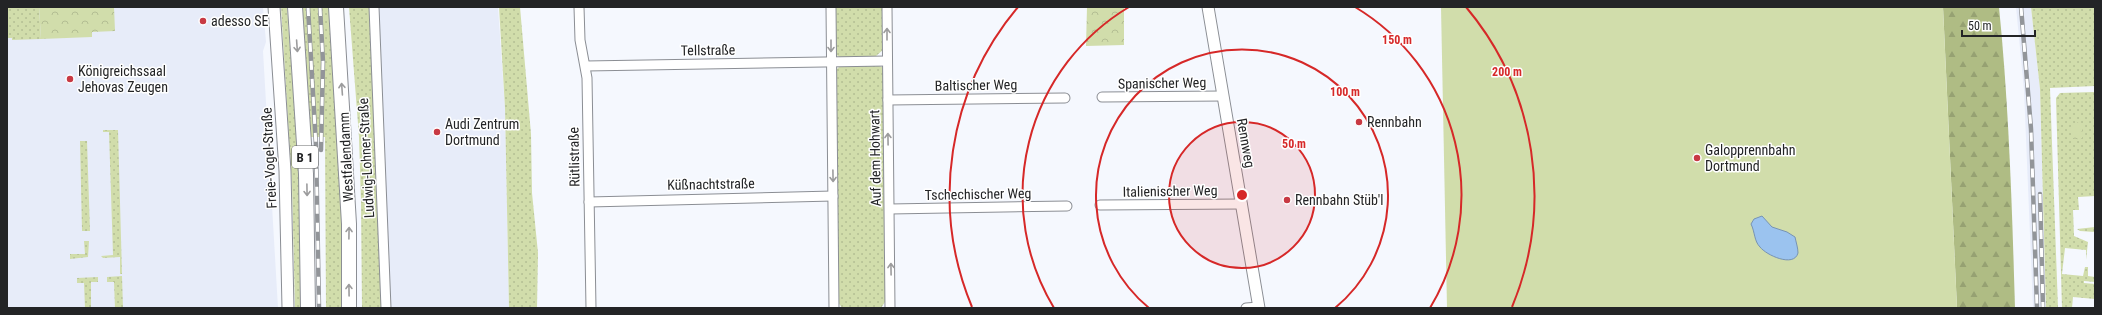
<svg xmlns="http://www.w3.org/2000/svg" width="2102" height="315" font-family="'Roboto Condensed',sans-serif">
<defs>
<pattern id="grass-dots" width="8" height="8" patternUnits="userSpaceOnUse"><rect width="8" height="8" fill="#d1ddab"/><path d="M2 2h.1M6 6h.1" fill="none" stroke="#b3be93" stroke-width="1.8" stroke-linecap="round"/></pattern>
<pattern id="forest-firs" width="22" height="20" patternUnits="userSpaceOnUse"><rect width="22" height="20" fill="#afbc84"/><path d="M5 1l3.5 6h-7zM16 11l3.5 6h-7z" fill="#96a172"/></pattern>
<pattern id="park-crowns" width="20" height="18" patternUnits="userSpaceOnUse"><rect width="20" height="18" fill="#d1ddab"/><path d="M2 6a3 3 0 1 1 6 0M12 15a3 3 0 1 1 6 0" fill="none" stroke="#b3be93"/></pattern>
</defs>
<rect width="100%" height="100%" fill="#f5f8fe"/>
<g fill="#e7ecf9">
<polygon points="7,7 263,7 266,42 263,51 278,308 7,308"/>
<polygon points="378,7 498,7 505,108 509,308 390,308"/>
<polygon points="2016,7 2031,7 2040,89 2046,308 2033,308 2024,90"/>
</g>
<g fill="url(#grass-dots)">
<polygon points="7,7 39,7 41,39 12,40 12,38 7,38"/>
<polygon points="281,7 287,7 299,171 301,308 295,308 292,186"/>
<polygon points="302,7 330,7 341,171 343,308 326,308 325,137 310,137"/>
<polygon points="349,7 369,7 382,308 362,308 361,201 359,137"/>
<polygon points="499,7 520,7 531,134 532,193 538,253 537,308 509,308 505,108"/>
<polygon points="835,7 884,7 884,49 876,56 841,58 835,54"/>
<polygon points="2031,7 2095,7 2095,86 2050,88 2058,308 2046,308 2040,89"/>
<polygon points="841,65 876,65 882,67 884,74 887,299 881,308 842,308 838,302 835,76 837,69"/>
<polygon points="2095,92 2095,196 2078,197 2079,210 2073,210 2074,236 2088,242 2086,260 2086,250 2065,248 2062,274 2083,276 2085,267 2088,267 2088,276 2095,277 2095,282 2084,281 2084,283 2095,284 2095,299 2073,297 2072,308 2062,308 2056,98 2060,93"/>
<polygon points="103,130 118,130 122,274 120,274 120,257 103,258 101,256 113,255 109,132 103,132"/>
<polygon points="80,141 87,141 90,231 82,231"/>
<polygon points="2095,227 2095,232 2080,231 2077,229"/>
<polygon points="84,241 89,241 88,257 70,259 70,254 85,254"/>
<polygon points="122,276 123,308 115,308 114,282 107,282 107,277"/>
<polygon points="98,277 98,282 91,282 91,308 85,308 84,283 77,283 77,278"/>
</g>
<path fill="url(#forest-firs)" d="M1943,7H1999C2009,107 2012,207 2015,308H1957Z"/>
<g fill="url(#park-crowns)">
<polygon points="39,7 114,7 115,31 92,32 92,37 41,39"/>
<polygon points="1087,7 1124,7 1124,45 1086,46"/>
<polygon points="2077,122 2083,125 2082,138 2074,140 2070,130 2071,126"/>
</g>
<polygon fill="#d1ddab" points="1441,7 1943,7 1957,308 1447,308"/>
<path fill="#9bc3ef" stroke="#7793b3" d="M1762,216L1772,227L1787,232L1795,237C1796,242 1798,248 1798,253C1794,268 1766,255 1760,247C1754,241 1755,232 1751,224L1754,219Z"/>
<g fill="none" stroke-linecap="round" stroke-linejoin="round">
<g stroke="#8b8e94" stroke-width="11">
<g id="minor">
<polyline points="374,7 386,308"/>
<polyline points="579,7 580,40 587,78 591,308"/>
<polyline points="831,7 834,308"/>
<polyline points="887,7 890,308"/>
<polyline points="586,66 887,61"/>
<polyline points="1102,97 1223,96"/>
<polyline points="888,100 1065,98"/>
<polyline points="589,202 833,196"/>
<polyline points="1100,205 1242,204"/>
<polyline points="890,209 1067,206"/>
<polyline points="1246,308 1259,307"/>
</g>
</g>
<g stroke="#8b8e94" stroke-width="13">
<g id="tertiary">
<polyline points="274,7 285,171 288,308"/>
<polyline points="1208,7 1259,308"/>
</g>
</g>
<g stroke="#8b8e94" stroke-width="16">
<g id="trunk">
<polyline points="295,7 306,174 308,308"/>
<polyline points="336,7 349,224 349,308"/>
</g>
</g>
<use href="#minor" stroke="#fff" stroke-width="9"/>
<use href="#tertiary" stroke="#fff" stroke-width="11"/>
<use href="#trunk" stroke="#fff" stroke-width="14"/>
<g stroke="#929599" stroke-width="4.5">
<g id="rail">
<polyline points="308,7 316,146 319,308"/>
<polyline points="320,7 323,62 321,150"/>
<polyline points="2021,7 2031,129 2037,308"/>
<polyline points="2040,194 2043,308"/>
</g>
</g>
<use href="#rail" stroke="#fff" stroke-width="3" stroke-dasharray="9" stroke-linecap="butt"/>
</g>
<defs><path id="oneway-shaft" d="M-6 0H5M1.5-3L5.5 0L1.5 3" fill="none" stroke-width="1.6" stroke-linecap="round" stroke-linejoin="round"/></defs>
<g stroke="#9c9c9d">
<use href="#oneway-shaft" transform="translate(887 34) rotate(-90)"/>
<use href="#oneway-shaft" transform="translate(297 46) rotate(86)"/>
<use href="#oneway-shaft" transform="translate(831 46) rotate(90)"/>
<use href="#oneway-shaft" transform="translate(342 89) rotate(-94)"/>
<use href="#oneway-shaft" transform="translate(888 139) rotate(-91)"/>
<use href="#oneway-shaft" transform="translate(833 176) rotate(89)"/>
<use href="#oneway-shaft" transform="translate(307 190) rotate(89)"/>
<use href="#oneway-shaft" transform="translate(349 233) rotate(-89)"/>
<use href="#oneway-shaft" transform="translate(891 269) rotate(-91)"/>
<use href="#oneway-shaft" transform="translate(349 290) rotate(-91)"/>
</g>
<circle cx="1242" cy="195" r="73" fill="#d62828" fill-opacity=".12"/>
<g fill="none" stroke="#d62828" stroke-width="2">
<circle cx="1242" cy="195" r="73"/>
<path d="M1149 308A146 146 0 1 1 1335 308"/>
<path d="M1054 308A219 219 0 0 1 1129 7M1355 7A219 219 0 0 1 1430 308"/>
<path d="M972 307A292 292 0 0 1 1018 7M1466 7A292 292 0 0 1 1512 307"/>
</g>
<g fill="#c83943" stroke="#fff" stroke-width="1.5">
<circle cx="203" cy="21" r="4"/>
<circle cx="70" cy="79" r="4"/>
<circle cx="1359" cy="122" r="4"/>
<circle cx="437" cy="132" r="4"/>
<circle cx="1697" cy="158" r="4"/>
<circle cx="1287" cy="200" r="4"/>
</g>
<g text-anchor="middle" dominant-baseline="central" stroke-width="3" stroke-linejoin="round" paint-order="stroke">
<rect fill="#fff" stroke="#656667" stroke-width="1" x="292" y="146" width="26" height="22" rx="3"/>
<g font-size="13" font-weight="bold" fill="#232426">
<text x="305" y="157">B 1</text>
</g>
<g font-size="14" fill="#232426" stroke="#fff" text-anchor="start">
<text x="211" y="21">adesso SE</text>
<text x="78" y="71">Königreichssaal<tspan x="78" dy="16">Jehovas Zeugen</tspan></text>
<text x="1367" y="122">Rennbahn</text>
<text x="445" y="124">Audi Zentrum<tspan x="445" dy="16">Dortmund</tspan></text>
<text x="1705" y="150">Galopprennbahn<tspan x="1705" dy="16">Dortmund</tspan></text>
<text x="1295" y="200">Rennbahn Stüb'l</text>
</g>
<g font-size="14" fill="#232426" stroke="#fff">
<text transform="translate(708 50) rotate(-1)">Tellstraße</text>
<text transform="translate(1162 83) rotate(-1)">Spanischer Weg</text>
<text transform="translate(976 85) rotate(-1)">Baltischer Weg</text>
<text transform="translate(1246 143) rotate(80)">Rennweg</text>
<text transform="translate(346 157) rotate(-93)">Westfalendamm</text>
<text transform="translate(574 157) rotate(-91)">Rütlistraße</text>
<text transform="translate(269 158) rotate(-93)">Freie-Vogel-Straße</text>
<text transform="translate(366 158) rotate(-93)">Ludwig-Lohner-Straße</text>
<text transform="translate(875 158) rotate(-91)">Auf dem Hohwart</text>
<text transform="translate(711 184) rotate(-1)">Küßnachtstraße</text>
<text transform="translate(1170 191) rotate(-1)">Italienischer Weg</text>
<text transform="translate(978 194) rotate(-1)">Tschechischer Weg</text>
</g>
</g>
<circle cx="1242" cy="195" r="6" fill="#d62828" stroke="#fff" stroke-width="2"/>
<g font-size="12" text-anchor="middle" font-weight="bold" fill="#d62828" stroke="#fff" stroke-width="3" stroke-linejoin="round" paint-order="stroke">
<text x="1397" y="44">150 m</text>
<text x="1507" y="76">200 m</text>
<text x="1345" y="96">100 m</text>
<text x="1294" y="148">50 m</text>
</g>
<rect width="2102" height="315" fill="none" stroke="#232426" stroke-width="16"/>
<path d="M1962 30v6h73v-6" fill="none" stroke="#232426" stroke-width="2"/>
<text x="1968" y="30" font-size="12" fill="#232426" stroke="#ffffff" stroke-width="3" paint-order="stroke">50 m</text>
</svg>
